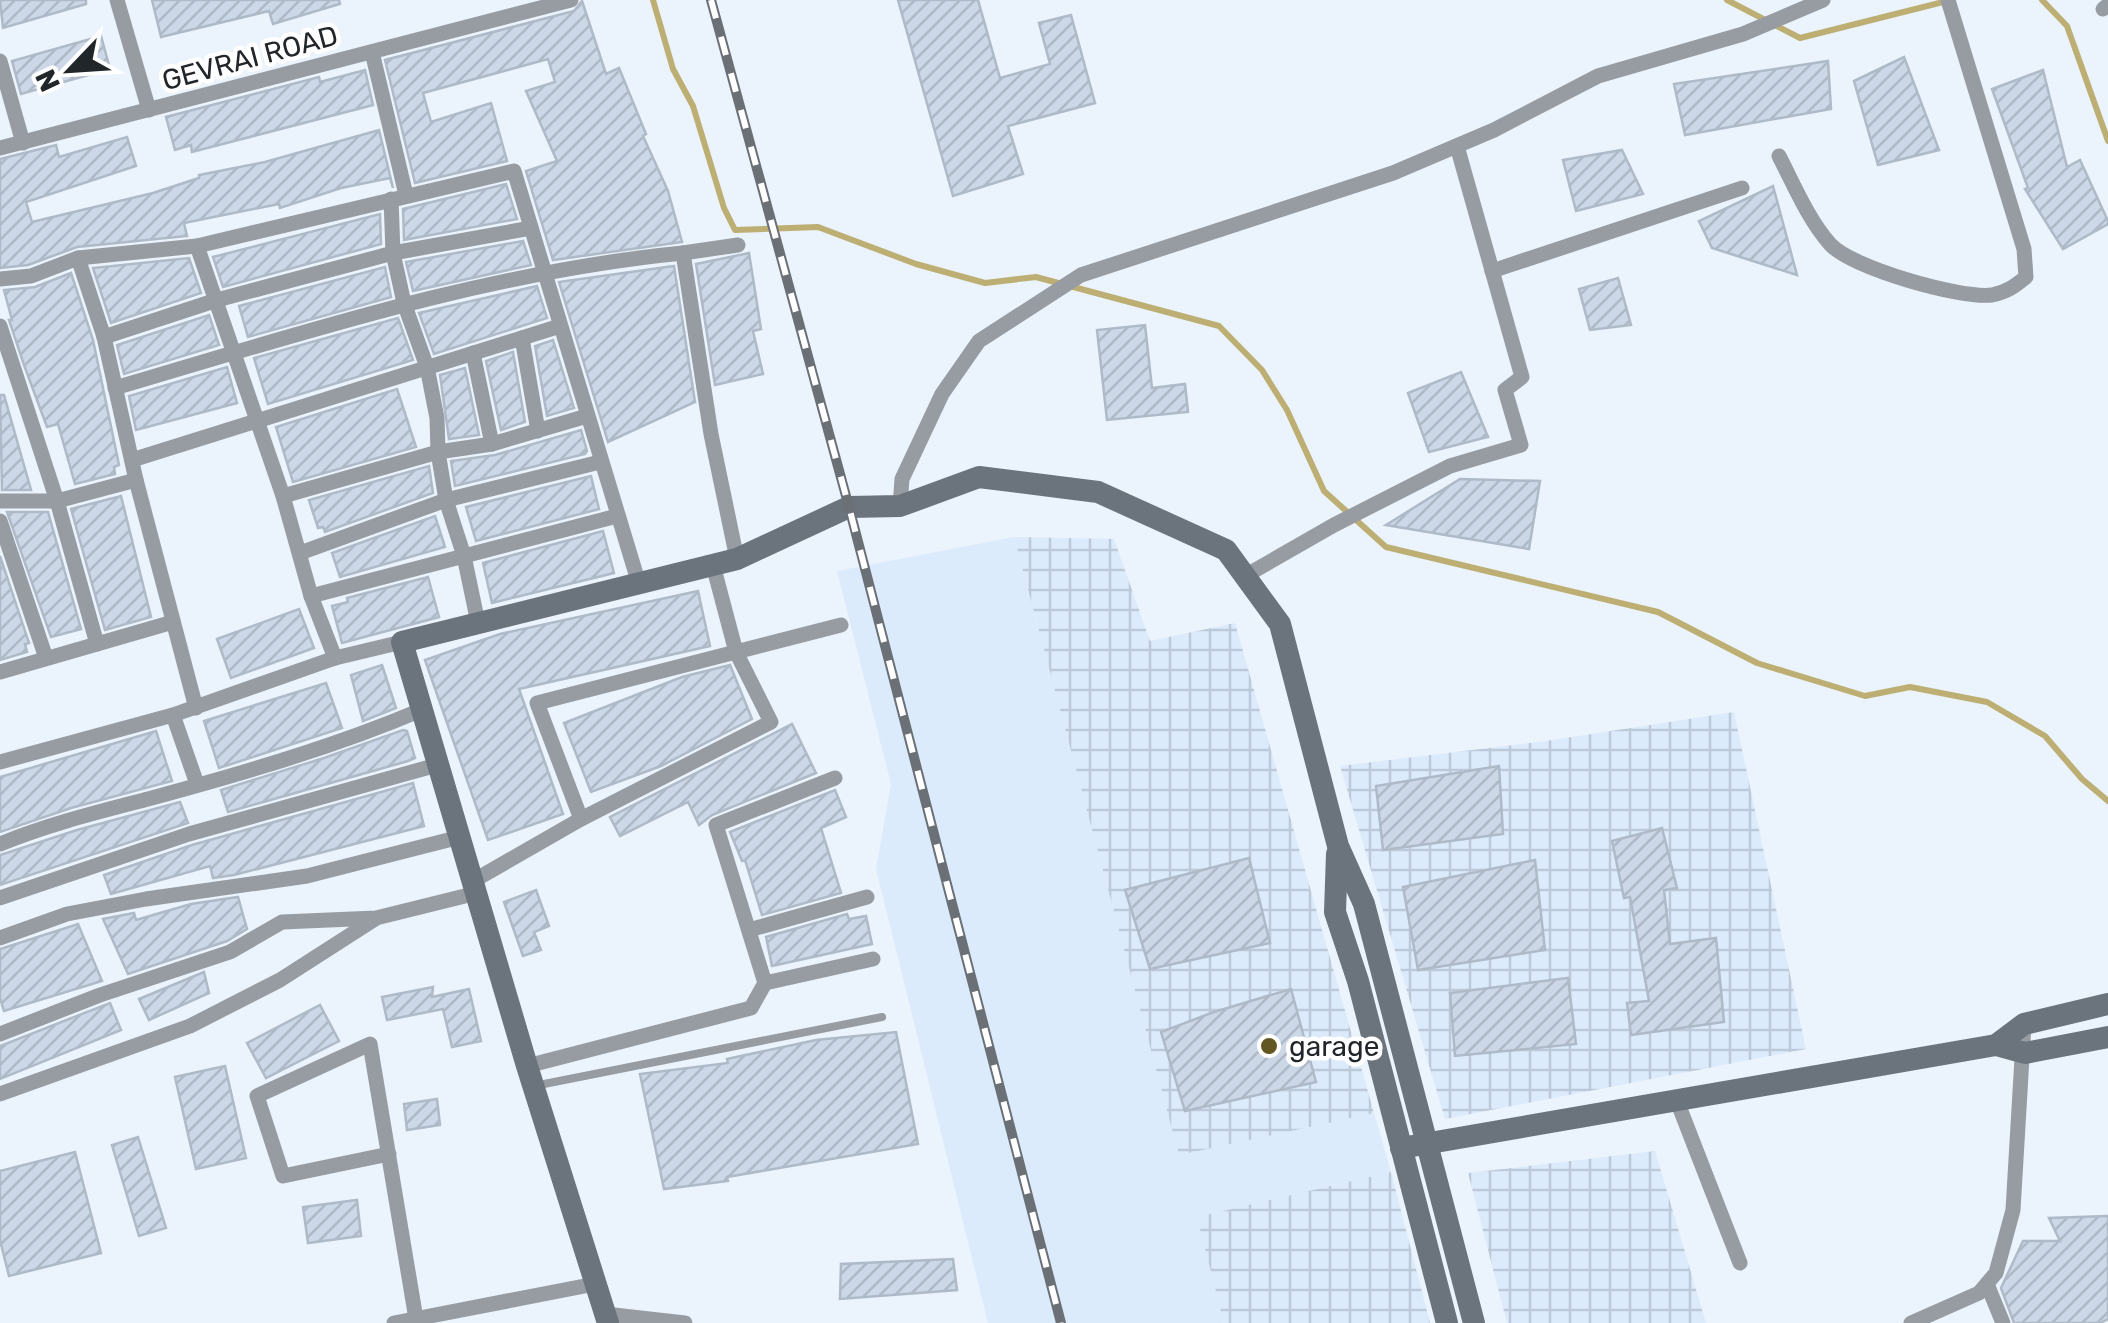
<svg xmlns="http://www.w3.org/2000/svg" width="2108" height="1323" font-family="Rubik,sans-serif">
<defs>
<pattern id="industrial-grid" width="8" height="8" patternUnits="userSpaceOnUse" patternTransform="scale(2.5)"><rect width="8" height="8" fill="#dcebfc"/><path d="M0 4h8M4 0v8" fill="none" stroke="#bcc9d8"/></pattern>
<pattern id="building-hatch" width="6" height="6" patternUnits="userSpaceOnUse" patternTransform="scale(2.5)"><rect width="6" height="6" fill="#ccd8e7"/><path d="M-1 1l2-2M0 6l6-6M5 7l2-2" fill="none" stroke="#afb9c6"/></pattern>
</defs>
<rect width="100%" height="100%" fill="#ebf3fc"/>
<polygon fill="#dcebfc" points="1014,537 1179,1154 1374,1113 1391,1172 1198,1217 1224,1323 988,1323 876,869 891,784 837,571"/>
<g fill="url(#industrial-grid)">
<polygon points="1014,537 1114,539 1150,641 1235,623 1374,1113 1179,1155"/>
<polygon points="1734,712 1806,1049 1445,1119 1340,766 1546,741"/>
<polygon points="1655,1151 1706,1323 1507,1323 1468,1173"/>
<polygon points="1391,1172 1430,1323 1224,1323 1197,1217"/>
</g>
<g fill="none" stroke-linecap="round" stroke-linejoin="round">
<g stroke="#bdaf73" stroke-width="6">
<polyline points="653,0 673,69 693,106 724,208 735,230 818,227 916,264 985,283 1036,277 1219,326 1262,370 1287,410 1324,491 1386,547 1658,612 1757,663 1865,696 1910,687 1987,702 2045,736 2082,779 2108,801"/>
<polyline points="1727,0 1800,38 1947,1"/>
<polyline points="2042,0 2067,26 2108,141"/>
</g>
</g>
<g fill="url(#building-hatch)" stroke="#aebac8" stroke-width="2.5">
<polygon points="0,0 86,0 86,4 3,28"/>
<polygon points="152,0 339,0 340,4 273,24 269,11 161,37"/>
<polygon points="898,0 978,0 1000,78 1050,64 1039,23 1071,15 1095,103 1008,126 1023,174 953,196"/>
<polygon points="582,1 606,74 619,68 646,134 643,136 668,191 682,242 553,260 526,171 557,161 526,91 555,82 548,59 423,93 431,122 491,103 507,161 415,183 385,60 574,11"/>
<polygon points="101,36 110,69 21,94 12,61"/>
<polygon points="1904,57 1939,150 1878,165 1854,81"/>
<polygon points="1828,61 1831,109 1685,135 1674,84"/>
<polygon points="365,70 373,105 192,152 191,145 175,150 166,117 319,77 320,82"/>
<polygon points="2043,70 2067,167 2080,160 2108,221 2108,224 2063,249 2025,189 2028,188 1992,89"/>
<polygon points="379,130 393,188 390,178 341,188 280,208 279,204 184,223 187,236 77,247 28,265 0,268 0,159 56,145 59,157 127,137 136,166 26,202 32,222 153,193 199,178 199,175 265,162"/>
<polygon points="1622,150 1643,194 1576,211 1563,160"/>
<polygon points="506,184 517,219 404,240 403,209"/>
<polygon points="1773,186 1797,275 1712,248 1699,221"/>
<polygon points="380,214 381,244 223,287 213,257"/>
<polygon points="523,241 531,265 413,291 406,262"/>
<polygon points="749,253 761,329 753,331 763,374 715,385 696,264"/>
<polygon points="189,258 201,293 111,323 93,268"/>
<polygon points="674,266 695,402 608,442 559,282"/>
<polygon points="385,267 391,297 248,337 239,306"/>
<polygon points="71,273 93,340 119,465 114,467 115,474 75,484 58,424 47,427 24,365 9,320 12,320 4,290 35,287"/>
<polygon points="1618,278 1631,325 1590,330 1579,289"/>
<polygon points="537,286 547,318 434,354 419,313"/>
<polygon points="209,315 219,345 124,374 117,345"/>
<polygon points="398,318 413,360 268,404 254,358"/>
<polygon points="1145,325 1152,388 1185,384 1188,412 1107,420 1097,330"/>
<polygon points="553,340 574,408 547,416 535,346"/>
<polygon points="513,352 525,422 501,430 486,361"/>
<polygon points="227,367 237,403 136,430 129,396"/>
<polygon points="465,368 479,435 449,439 440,375"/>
<polygon points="1461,372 1488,437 1429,452 1408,393"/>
<polygon points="397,389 416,447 293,482 276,427"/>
<polygon points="0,395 4,395 31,490 2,490"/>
<polygon points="581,430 587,451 585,454 455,486 451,461 495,455"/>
<polygon points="429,466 433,493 325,532 323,527 318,528 309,500"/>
<polygon points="591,476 599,509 476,541 466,507"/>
<polygon points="1460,479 1540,481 1529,549 1386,525"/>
<polygon points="121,496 151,617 105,630 71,509"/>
<polygon points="7,512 48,512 81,629 51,637"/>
<polygon points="435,516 445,547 340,577 332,553"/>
<polygon points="603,531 614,573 492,603 483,563"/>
<polygon points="0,556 29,643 25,644 27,652 0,660"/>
<polygon points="428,577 439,617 342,643 332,606 348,602 347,598"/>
<polygon points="698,591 710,646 519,689 563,814 488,840 425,660 500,634"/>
<polygon points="299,609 314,648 231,678 217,639"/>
<polygon points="382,665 396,708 363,721 351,675"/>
<polygon points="730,665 752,719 661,766 591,792 564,723 682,677"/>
<polygon points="326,683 342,728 219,768 204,721"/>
<polygon points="792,724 816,773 712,815 699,825 688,802 620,836 610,817"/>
<polygon points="403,730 407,731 415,758 408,761 228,812 221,790 324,758"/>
<polygon points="156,731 172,781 71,808 0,832 0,777"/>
<polygon points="1499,766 1503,834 1383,850 1376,786"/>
<polygon points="413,783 424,826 234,875 213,878 210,866 111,894 104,875 192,845"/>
<polygon points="835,790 846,817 821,828 841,893 762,915 745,860 742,861 730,832"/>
<polygon points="180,802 188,823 0,885 0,855 77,830"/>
<polygon points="1662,828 1677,888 1664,890 1670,944 1716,938 1724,1022 1631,1035 1627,1003 1649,1001 1630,897 1624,898 1612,841"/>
<polygon points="1249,858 1270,943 1150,969 1125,890"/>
<polygon points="1535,860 1545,950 1418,970 1403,887"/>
<polygon points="536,890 549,926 534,932 541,950 523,956 504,902"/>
<polygon points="238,897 247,929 227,941 128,974 103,919 134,913 136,920 191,904"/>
<polygon points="847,914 849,919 866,916 872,944 772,966 766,937"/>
<polygon points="78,924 102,981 4,1011 0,998 0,949"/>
<polygon points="204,972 209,993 149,1020 139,999"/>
<polygon points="1568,978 1576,1044 1455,1056 1450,993"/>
<polygon points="433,987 432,997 469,989 481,1041 452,1047 443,1009 387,1020 382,997"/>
<polygon points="1291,989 1316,1082 1185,1111 1161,1032 1214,1012"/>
<polygon points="110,1003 121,1030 0,1079 0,1046"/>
<polygon points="320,1005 339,1041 266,1078 247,1043"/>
<polygon points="896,1032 918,1144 727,1177 728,1181 664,1189 640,1074 728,1063 727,1059 816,1040"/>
<polygon points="225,1066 246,1158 196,1169 175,1077"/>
<polygon points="437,1099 440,1125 407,1130 404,1104"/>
<polygon points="138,1137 166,1228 139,1236 112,1145"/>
<polygon points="75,1152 101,1253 9,1276 0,1240 0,1171"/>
<polygon points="357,1200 361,1236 308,1243 303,1207"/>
<polygon points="2108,1216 2108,1319 2100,1323 2014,1323 2001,1288 2023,1241 2060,1241 2049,1218"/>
<polygon points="953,1259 957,1290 840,1299 841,1264"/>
</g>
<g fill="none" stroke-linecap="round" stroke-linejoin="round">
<polyline stroke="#979ca2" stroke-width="8" points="539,1085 882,1017"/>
<g stroke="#979ca2" stroke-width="15">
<polyline points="117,0 149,110"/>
<polyline points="2103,9 2108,5"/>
<polyline points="372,52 406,195"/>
<polyline points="0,61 23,143"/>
<polyline points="0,148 571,0"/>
<path d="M1779,156C1794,185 1808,219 1830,244C1851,268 1961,299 1992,295C2007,292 2015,286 2026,277L2024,249L1948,0"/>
<polyline points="391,199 393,253 404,303 427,367 437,418 438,452 446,500 464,556 478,623"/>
<polyline points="197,246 283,496 311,596 335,658"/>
<polyline points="683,253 738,245"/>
<polyline points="78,258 104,337 136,480 196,708"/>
<polyline points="1492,271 1742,188"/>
<polyline points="0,279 31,276 78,258 197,246 514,171 639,584"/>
<polyline points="0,326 57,501 97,644"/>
<polyline points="104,337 217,300 393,253 531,228"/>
<polyline points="522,338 538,431"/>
<polyline points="473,353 492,444"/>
<path d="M115,388C302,333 488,272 683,253L711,434L737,559"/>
<polyline points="132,460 560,326"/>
<polyline points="283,496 438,452 492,444 587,416"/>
<polyline points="0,501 57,501 136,480"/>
<polyline points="900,506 902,479 942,394 979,341 1081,275 1393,173 1494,130 1598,76 1743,34 1823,0"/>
<polyline points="0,521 46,658"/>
<polyline points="300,553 446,500 600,462"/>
<polyline points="1245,576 1334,525 1450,466 1521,445 1505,390 1522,377 1457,146"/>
<polyline points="311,596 617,516"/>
<polyline points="0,672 173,622"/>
<polyline points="173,715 197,784"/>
<polyline points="0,762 173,715 335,658 402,642"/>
<polyline points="581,819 537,703 841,625"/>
<path d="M0,844C49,824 98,812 148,799C240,774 334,747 421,710"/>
<polyline points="473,881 581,819 771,722 736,652 713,565"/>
<polyline points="0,898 189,834 437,765"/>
<polyline points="749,930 867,897"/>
<polyline points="0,938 67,914 146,899 307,876 460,837"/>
<polyline points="765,983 873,959"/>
<polyline points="0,1034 100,995 230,952 282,922 376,918 477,893"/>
<polyline points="527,1066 751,1008 765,983 716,825 835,778"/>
<polyline points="0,1094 190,1026 280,980 375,919"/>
<polyline points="1677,1101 1740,1263"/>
<polyline points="389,1154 283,1176 257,1096 370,1044 416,1319"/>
<polyline points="1987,1284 2003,1323"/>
<polyline points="605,1314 685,1323"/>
<polyline points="394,1323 595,1284"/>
<polyline points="1911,1323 1979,1293 1996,1273 2013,1210 2024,1024"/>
</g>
<g stroke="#6b737c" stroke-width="22">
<polyline points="1337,854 1335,912 1358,981 1447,1323"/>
<polyline points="1996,1045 2025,1053 2108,1037"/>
<polyline points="1401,1148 1996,1045 2024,1024 2108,1004"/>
<polyline points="608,1323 527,1066 402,642 737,559 849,507 900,506 979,477 1098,492 1226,550 1280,624 1338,846 1364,904 1474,1323"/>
</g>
<g stroke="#6a7076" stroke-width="10">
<polyline id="rail" points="711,0 849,507 1061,1323"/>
</g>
<use href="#rail" stroke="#fff" stroke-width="6" stroke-dasharray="19" stroke-linecap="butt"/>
</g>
<circle fill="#625622" stroke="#fff" stroke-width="4" cx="1269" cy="1046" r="10"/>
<g text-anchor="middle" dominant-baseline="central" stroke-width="9" stroke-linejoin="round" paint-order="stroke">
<g font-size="28" fill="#21262b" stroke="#fff">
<text transform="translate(250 58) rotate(-15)">GEVRAI ROAD</text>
</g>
<g font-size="28" fill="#21262b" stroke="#fff" text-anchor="start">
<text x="1289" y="1046">garage</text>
</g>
</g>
<g transform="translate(70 70) rotate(245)" stroke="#ffffff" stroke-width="8" paint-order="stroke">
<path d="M0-8L18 38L0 25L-18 38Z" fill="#21262b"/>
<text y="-15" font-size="28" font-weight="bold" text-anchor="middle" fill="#21262b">N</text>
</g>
</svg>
